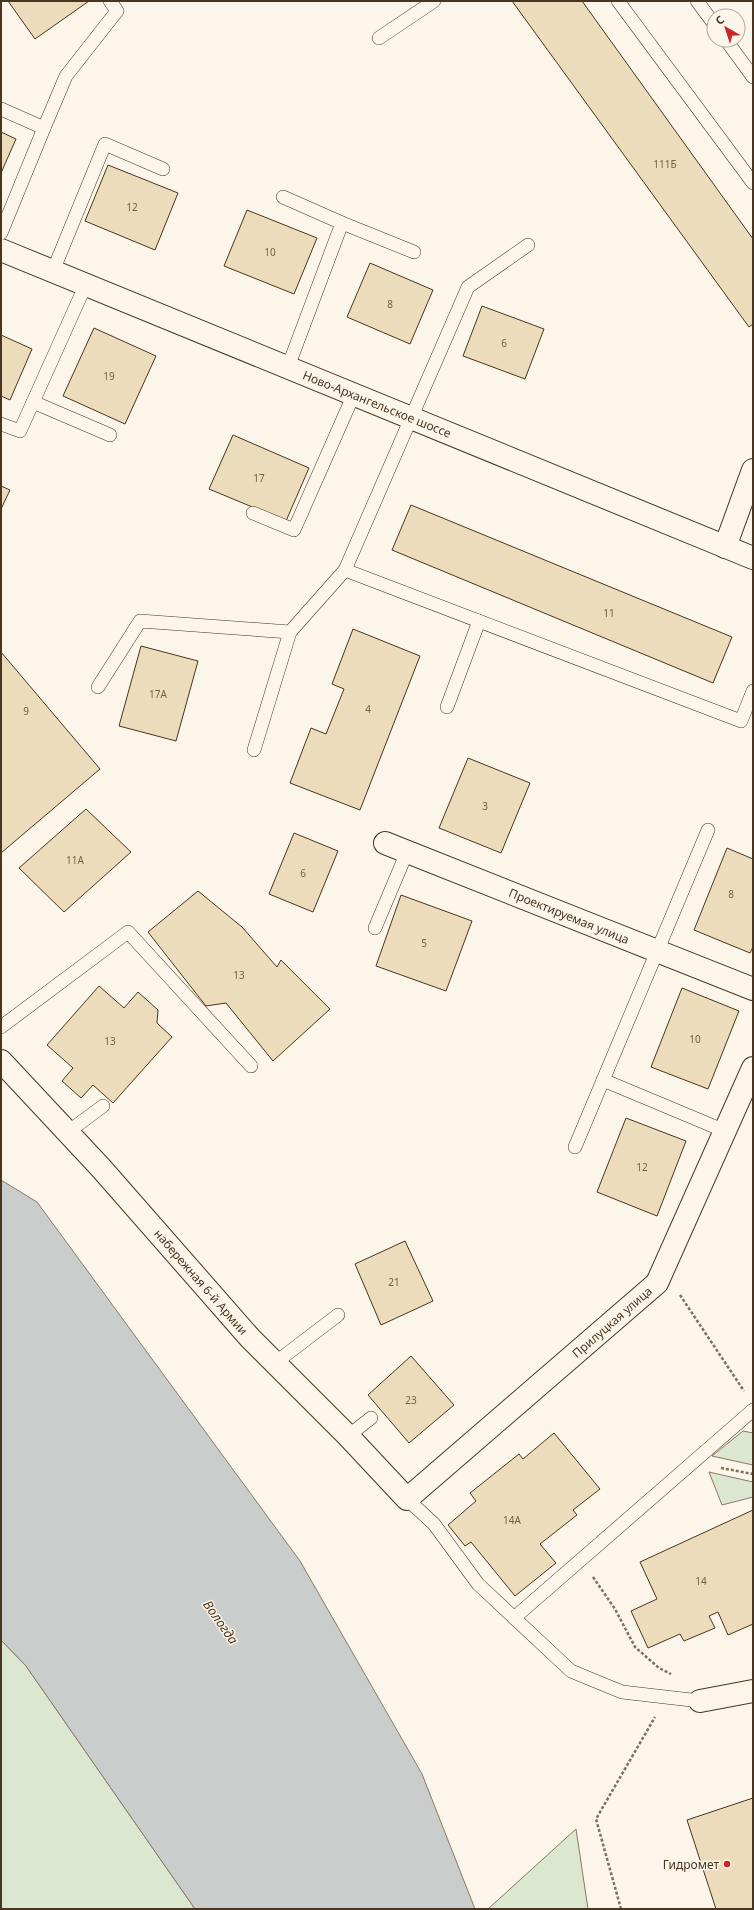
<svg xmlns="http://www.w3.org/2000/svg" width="754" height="1910" font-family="'Noto Sans',sans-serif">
<rect width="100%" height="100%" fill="#fbf6e9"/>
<g fill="#dce7d0" stroke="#887966">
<polygon points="743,1431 753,1433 753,1465 712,1456"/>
<polygon points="709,1472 753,1482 753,1497 722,1505"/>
<polygon points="1,1640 26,1666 195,1909 1,1909"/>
<polygon points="576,1829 588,1909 488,1909"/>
</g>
<polygon fill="#c9cecd" stroke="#887966" points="1,1180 37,1202 300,1561 422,1774 475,1909 195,1909 26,1666 1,1640"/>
<g fill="#ecdcbc" stroke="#4a3520">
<polygon points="8,1 89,1 35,39"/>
<polygon points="512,1 582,1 753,239 753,324 749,327"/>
<polygon points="1,132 16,139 1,173"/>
<polygon points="108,165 178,193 155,250 85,221"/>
<polygon points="247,210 317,238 294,294 224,266"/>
<polygon points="370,263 433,290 410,344 347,317"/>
<polygon points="482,306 544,329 525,379 463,356"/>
<polygon points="94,328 156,356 125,424 63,396"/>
<polygon points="1,335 32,349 10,400 1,396"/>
<polygon points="233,435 309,468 286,521 209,489"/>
<polygon points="1,486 10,490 1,509"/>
<polygon points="411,505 732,637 713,683 392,550"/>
<polygon points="353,629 420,656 360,810 290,783 311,728 326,734 344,689 332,684"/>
<polygon points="141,646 198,661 176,741 119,726"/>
<polygon points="1,652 100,769 1,853"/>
<polygon points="468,758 530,783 501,853 439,828"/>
<polygon points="86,809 131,852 64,912 19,868"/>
<polygon points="294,833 338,851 313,912 269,894"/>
<polygon points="727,848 753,859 753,947 750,953 694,930"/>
<polygon points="198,891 242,927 277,967 281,960 330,1009 273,1061 226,1003 206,1006 148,932"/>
<polygon points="401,895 472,921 446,991 376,966"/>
<polygon points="99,986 124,1008 138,992 158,1010 157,1023 172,1037 113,1103 93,1085 81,1098 62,1081 73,1068 47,1045"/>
<polygon points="682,988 739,1011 708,1089 651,1067"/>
<polygon points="626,1118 686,1141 657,1216 597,1192"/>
<polygon points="405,1241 433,1301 381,1325 355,1264"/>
<polygon points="411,1356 454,1405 409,1443 368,1395"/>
<polygon points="554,1433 600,1489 573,1510 577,1515 540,1544 556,1563 515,1596 471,1542 465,1546 448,1525 476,1501 470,1493 519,1454 523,1459"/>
<polygon points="753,1510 753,1624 728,1635 718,1612 709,1616 715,1628 684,1641 680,1634 648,1648 631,1611 657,1599 640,1562"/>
<polygon points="753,1798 753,1909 716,1909 687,1820"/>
</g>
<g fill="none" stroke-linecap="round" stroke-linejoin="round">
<g stroke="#4a3520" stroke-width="14">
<g id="lane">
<polyline points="618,1 753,183"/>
<polyline points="697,1 714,24"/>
<polyline points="379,38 434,1"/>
<polyline points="726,40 753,77"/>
<polyline points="1,109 44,128 1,233"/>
<polyline points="44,128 66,76 117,11 110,1"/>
<polyline points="283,197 342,223"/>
<polyline points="528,245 468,287 345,570 741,721 753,691"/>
<polyline points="53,271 105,144 163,169"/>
<polyline points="288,367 342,223 414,252"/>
<polyline points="33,402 110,435"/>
<polyline points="1,424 20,431 86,284"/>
<polyline points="253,513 294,530 354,394"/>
<polyline points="98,687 140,621 290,632"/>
<polyline points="447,707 479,621"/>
<polyline points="254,750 290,632 345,570"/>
<polyline points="375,928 407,852"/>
<polyline points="1,1027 128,932 251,1066"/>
<polyline points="603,1080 725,1131"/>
<polyline points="68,1132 103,1106"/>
<polyline points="575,1147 708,830"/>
<polyline points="275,1363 338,1315"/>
<polyline points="348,1436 371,1418"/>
<polyline points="407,1499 434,1524 478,1584 571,1671 622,1692 700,1701"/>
<polyline points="514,1618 753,1410"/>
</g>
</g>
<g stroke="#4a3520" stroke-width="24">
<g id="street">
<polyline points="1,250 753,558"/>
<polyline points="725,547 753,470"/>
<polyline points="385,843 753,989"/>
<polyline points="1,1061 101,1168 250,1338 348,1436 407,1499 657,1283 753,1068"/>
<polyline points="700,1701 753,1691"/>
</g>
</g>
<g stroke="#7f6f5c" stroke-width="2.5" stroke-dasharray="3 2" stroke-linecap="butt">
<polyline points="680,1295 744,1391"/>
<polyline points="721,1468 753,1474"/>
<polyline points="593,1577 615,1609 635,1647 659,1668 671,1674"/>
<polyline points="621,1909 596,1819 655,1717"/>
</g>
<use href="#lane" stroke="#fbf6e9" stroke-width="13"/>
<use href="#street" stroke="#fbf6e9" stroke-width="22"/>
</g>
<circle fill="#c62828" stroke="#fbf6e9" stroke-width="1.5" cx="727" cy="1864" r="4"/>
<g text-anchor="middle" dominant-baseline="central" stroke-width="3" stroke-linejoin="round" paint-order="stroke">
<g font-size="10" fill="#725f47">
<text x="665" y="164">111Б</text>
<text x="132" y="207">12</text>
<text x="270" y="252">10</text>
<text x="390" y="304">8</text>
<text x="504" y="343">6</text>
<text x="109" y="376">19</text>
<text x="259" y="478">17</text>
<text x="609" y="613">11</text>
<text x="158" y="694">17А</text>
<text x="368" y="709">4</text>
<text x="26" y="711">9</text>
<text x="485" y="806">3</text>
<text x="75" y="860">11А</text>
<text x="303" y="873">6</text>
<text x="731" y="894">8</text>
<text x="424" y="943">5</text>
<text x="239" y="975">13</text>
<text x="695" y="1039">10</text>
<text x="110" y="1041">13</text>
<text x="642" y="1167">12</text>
<text x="394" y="1282">21</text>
<text x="411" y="1400">23</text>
<text x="512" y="1520">14А</text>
<text x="701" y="1581">14</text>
</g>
<g font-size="12" fill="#4a3520" stroke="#fbf6e9">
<text transform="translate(377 404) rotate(22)">Ново-Архангельское шоссе</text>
<text transform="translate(569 916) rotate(22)">Проектируемая улица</text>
<text transform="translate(201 1282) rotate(49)">набережная 6-й Армии</text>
<text transform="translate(612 1322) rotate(-41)">Прилуцкая улица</text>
</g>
<g font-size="12" fill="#4a3520" stroke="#fbf6e9" text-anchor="end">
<text x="719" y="1864">Гидромет</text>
</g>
<g font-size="13" font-style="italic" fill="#4a3520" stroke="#fbf6e9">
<text transform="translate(221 1622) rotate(55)">Вологда</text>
</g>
</g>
<rect width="754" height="1910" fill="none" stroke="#4a3520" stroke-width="4"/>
<g transform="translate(726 28) rotate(321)"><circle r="19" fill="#fbf6e9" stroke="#b4a999"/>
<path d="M0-3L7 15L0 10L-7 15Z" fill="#c62828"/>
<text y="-6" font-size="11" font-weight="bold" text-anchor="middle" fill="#4a3520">С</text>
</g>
</svg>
